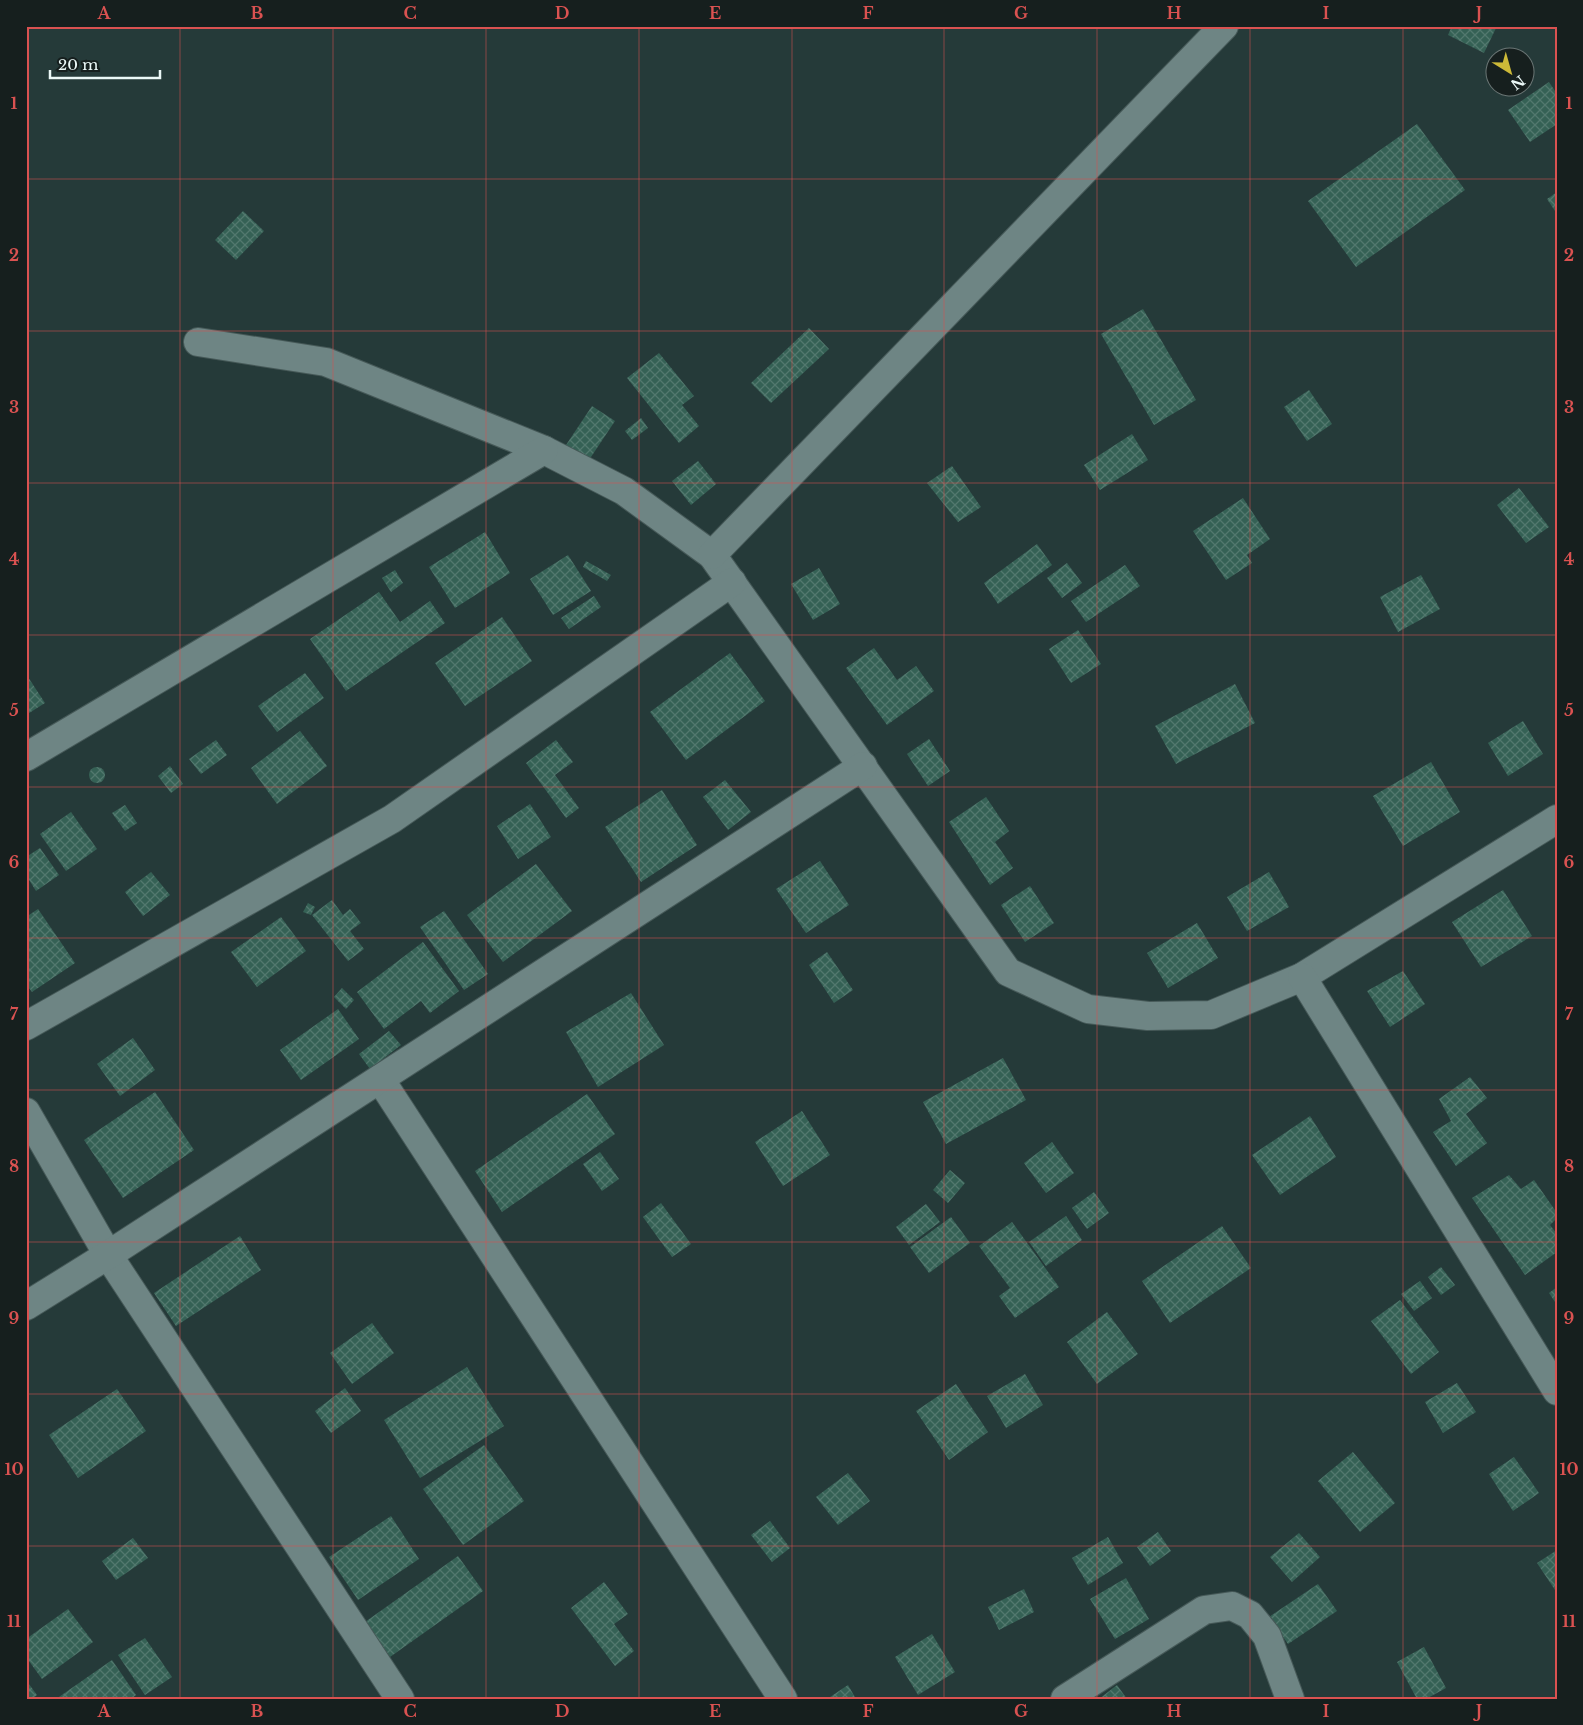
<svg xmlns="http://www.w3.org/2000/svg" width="1583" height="1725" font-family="'Libre Baskerville',serif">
<defs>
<pattern id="building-cross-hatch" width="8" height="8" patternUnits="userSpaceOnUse" patternTransform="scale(1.25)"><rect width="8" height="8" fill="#356155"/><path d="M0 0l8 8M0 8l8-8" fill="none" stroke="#52786e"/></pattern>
</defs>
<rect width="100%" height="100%" fill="#253a39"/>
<g fill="url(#building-cross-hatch)">
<polygon points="1452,26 1497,26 1484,53 1448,35"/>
<polygon points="1549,82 1557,94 1557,124 1530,142 1508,110"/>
<polygon points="1417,124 1465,190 1356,267 1308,201"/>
<polygon points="1557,192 1557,214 1547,199"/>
<polygon points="243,211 264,231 236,260 215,240"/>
<polygon points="1143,309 1196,400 1154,425 1101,334"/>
<polygon points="809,328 829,349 771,403 751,383"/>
<polygon points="659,353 694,396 682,405 699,426 679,443 627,378"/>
<polygon points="1309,390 1332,424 1307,441 1284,407"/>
<polygon points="592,406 615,421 587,463 564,448"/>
<polygon points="641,418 648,428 632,440 625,431"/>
<polygon points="1132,434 1148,460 1100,490 1084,465"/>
<polygon points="698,461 716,484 691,505 672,481"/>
<polygon points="952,466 981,507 958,522 927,483"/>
<polygon points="1519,488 1549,527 1526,543 1497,505"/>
<polygon points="1243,498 1270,539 1247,555 1252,563 1226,580 1193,531"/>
<polygon points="485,532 510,573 455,608 429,567"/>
<polygon points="1037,544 1052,565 998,604 984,583"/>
<polygon points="568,555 591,591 553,615 530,579"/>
<polygon points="586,561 611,575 607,581 583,567"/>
<polygon points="1067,563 1082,583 1062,598 1047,578"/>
<polygon points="1125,565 1140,586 1086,622 1071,601"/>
<polygon points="819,568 840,604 813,620 791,584"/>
<polygon points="395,570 403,583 391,592 382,578"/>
<polygon points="1421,575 1440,609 1398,632 1380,597"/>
<polygon points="379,592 400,622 430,601 445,623 346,691 310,639"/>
<polygon points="594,596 601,607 569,629 561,618"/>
<polygon points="502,617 532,661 465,706 435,663"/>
<polygon points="1078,630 1101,664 1071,683 1049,649"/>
<polygon points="874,648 897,680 916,666 934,691 887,725 846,668"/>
<polygon points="730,653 765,701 686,760 650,712"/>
<polygon points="305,673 324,698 277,732 258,706"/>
<polygon points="26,674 45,703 26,715"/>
<polygon points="1235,684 1255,723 1176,764 1155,726"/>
<polygon points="1523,721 1543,754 1508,776 1488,743"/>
<polygon points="300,731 327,766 277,804 251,768"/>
<polygon points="929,739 950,771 928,786 907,754"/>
<polygon points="216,740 227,755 201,774 189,759"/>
<polygon points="556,740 573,762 555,775 579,808 566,818 526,763"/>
<polygon points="1431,762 1460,812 1403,846 1373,796"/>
<polygon points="170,766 183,784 171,793 158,776"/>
<circle cx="97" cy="775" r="8"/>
<polygon points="725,780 751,812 728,830 703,797"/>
<polygon points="662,790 697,845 641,882 605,827"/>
<polygon points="986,797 1009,831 995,842 1013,868 990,885 949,822"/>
<polygon points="530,804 551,837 518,859 497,826"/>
<polygon points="125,805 137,823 125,831 112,813"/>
<polygon points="71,812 97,849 66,871 40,834"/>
<polygon points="40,848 59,875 36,891 26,875 26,857"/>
<polygon points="820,861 849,905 806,933 776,889"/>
<polygon points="536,864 572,911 503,962 467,915"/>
<polygon points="151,872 170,895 143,916 125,892"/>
<polygon points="1269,872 1289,907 1247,931 1227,897"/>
<polygon points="1030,886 1054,923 1025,942 1001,905"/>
<polygon points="1503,890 1532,936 1481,967 1452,922"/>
<polygon points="332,900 343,915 350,909 361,923 350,931 364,949 348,961 312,915"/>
<polygon points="308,903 315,907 311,915 303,912"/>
<polygon points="38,909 75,963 32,992 26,984 26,917"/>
<polygon points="444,911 488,974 464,990 420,927"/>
<polygon points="281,917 306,951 257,987 231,952"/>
<polygon points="1197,923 1218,958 1168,988 1147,953"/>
<polygon points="423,942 459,991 430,1013 421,1001 384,1029 357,992"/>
<polygon points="827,952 853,990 834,1003 809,965"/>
<polygon points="1403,971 1425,1004 1390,1027 1367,991"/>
<polygon points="342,988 354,1000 346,1009 334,997"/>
<polygon points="631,993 664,1045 598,1087 566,1032"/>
<polygon points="338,1009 359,1039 301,1080 280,1050"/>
<polygon points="389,1031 401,1045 370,1069 359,1054"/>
<polygon points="133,1038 155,1070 120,1096 97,1064"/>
<polygon points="1003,1058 1026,1100 946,1144 923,1102"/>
<polygon points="1470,1077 1487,1098 1466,1114 1487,1143 1456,1166 1433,1132 1451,1121 1439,1099"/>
<polygon points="155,1092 194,1150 123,1198 84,1140"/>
<polygon points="587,1094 615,1134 502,1212 475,1171"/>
<polygon points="802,1111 830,1155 783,1186 755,1142"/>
<polygon points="1310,1116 1336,1157 1280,1195 1252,1155"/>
<polygon points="1052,1142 1074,1173 1046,1193 1024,1163"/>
<polygon points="600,1152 619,1179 602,1191 583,1164"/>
<polygon points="950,1170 965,1183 948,1203 933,1190"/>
<polygon points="1509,1175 1521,1189 1534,1180 1557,1213 1557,1218 1550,1225 1557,1234 1557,1252 1525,1275 1472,1198"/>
<polygon points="1094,1192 1109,1213 1087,1229 1072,1208"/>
<polygon points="661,1203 691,1244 672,1257 643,1217"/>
<polygon points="926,1204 940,1222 909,1245 896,1227"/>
<polygon points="1066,1216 1082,1240 1046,1266 1029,1242"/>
<polygon points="951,1217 970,1243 929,1273 910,1247"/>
<polygon points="1012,1222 1059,1287 1015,1318 999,1296 1010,1288 979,1246"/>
<polygon points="1222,1226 1251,1268 1170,1323 1142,1281"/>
<polygon points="240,1236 261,1270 176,1326 154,1293"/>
<polygon points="1441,1267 1455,1285 1441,1295 1428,1277"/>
<polygon points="1420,1281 1432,1298 1414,1311 1401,1294"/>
<polygon points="1557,1287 1557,1305 1549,1293"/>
<polygon points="1400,1300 1439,1352 1411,1374 1371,1321"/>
<polygon points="1107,1312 1138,1354 1097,1384 1067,1342"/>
<polygon points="372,1323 394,1353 352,1384 330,1353"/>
<polygon points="467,1367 504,1426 420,1478 384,1420"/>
<polygon points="1025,1374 1043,1405 1006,1428 987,1396"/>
<polygon points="1457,1383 1476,1412 1443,1433 1425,1402"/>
<polygon points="956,1384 988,1432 949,1460 916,1411"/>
<polygon points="345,1388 361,1411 331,1433 315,1411"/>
<polygon points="117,1389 146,1431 78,1478 49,1435"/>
<polygon points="484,1445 524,1501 463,1545 423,1489"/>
<polygon points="1353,1452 1395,1503 1360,1532 1318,1481"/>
<polygon points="1514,1457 1539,1493 1513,1511 1489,1474"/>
<polygon points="848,1473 870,1501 838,1525 816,1497"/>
<polygon points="391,1516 419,1559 358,1600 329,1557"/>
<polygon points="770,1521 790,1548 772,1562 751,1535"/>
<polygon points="1158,1532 1171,1551 1150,1566 1137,1547"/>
<polygon points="1299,1533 1320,1557 1292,1582 1270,1557"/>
<polygon points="1108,1537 1123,1563 1088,1585 1072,1558"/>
<polygon points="133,1538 148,1558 116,1580 102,1561"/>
<polygon points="1557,1550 1557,1593 1537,1563"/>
<polygon points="458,1556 483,1591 390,1657 365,1622"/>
<polygon points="1126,1578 1149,1619 1115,1639 1090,1599"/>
<polygon points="604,1582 628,1614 614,1624 634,1651 615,1666 571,1608"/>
<polygon points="1318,1584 1337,1611 1288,1644 1269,1617"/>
<polygon points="1024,1589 1034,1612 999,1630 988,1607"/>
<polygon points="68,1609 93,1642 42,1679 26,1657 26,1639"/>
<polygon points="932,1634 955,1672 918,1695 895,1657"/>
<polygon points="145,1638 172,1677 145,1695 118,1655"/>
<polygon points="1424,1647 1446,1688 1426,1699 1417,1699 1397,1662"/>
<polygon points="112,1660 136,1695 131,1699 56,1699"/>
<polygon points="26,1680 37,1695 32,1699 26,1699"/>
<polygon points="848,1685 856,1699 827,1699"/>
<polygon points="1117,1685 1127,1699 1099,1699"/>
</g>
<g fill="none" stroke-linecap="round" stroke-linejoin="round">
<g stroke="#465958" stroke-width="30">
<g id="street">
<polyline points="198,342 326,362 544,450 624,491 712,555 1008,972 1088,1009 1148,1016 1211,1015 1302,977 1557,819"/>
<polyline points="712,555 1224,26"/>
<polyline points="26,757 544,450"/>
<polyline points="1302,977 1557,1391"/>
<polyline points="26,1026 392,819 732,582"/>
<polyline points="380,1079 783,1699"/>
<polyline points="26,1112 108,1255 400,1699"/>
<polyline points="26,1306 108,1255 863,766"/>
<polyline points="1065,1699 1204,1610 1232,1606 1250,1615 1267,1636 1290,1699"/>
</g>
</g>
<use href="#street" stroke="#6e8584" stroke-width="28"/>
</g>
<path fill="none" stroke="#da5251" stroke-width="1" stroke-opacity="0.55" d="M180,26V1699M333,26V1699M486,26V1699M639,26V1699M792,26V1699M944,26V1699M1097,26V1699M1250,26V1699M1403,26V1699M26,179H1557M26,331H1557M26,483H1557M26,635H1557M26,787H1557M26,938H1557M26,1090H1557M26,1242H1557M26,1394H1557M26,1546H1557"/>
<rect width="1583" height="1725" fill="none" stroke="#161f1e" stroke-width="55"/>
<g transform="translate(1510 72) rotate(143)"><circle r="24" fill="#161f1e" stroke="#6b7675"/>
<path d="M0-4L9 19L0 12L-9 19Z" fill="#ccb938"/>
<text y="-8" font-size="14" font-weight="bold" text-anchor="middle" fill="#ebf8f7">N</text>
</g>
<path d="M50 70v8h110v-8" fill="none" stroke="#ebf8f7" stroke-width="2.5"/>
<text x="58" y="70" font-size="15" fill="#ebf8f7" stroke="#161f1e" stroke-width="4" paint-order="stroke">20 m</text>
<rect x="28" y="28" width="1528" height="1670" fill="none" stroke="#da5251" stroke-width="2"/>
<g font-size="16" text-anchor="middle" font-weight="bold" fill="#da5251">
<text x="104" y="19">A</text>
<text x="257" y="19">B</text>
<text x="410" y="19">C</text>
<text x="562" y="19">D</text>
<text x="715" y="19">E</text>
<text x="868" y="19">F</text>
<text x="1021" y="19">G</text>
<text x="1174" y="19">H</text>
<text x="1326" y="19">I</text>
<text x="1479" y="19">J</text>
<text x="14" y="109">1</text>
<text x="1569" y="109">1</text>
<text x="14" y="261">2</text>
<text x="1569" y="261">2</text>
<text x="14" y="413">3</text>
<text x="1569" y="413">3</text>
<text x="14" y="565">4</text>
<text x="1569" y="565">4</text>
<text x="14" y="716">5</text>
<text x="1569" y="716">5</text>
<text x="14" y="868">6</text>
<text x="1569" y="868">6</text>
<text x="14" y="1020">7</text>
<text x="1569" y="1020">7</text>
<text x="14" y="1172">8</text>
<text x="1569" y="1172">8</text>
<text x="14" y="1324">9</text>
<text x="1569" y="1324">9</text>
<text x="14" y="1475">10</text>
<text x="1569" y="1475">10</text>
<text x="14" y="1627">11</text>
<text x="1569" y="1627">11</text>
<text x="104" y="1717">A</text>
<text x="257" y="1717">B</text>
<text x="410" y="1717">C</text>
<text x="562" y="1717">D</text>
<text x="715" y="1717">E</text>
<text x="868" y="1717">F</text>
<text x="1021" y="1717">G</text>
<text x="1174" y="1717">H</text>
<text x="1326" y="1717">I</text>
<text x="1479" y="1717">J</text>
</g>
</svg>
